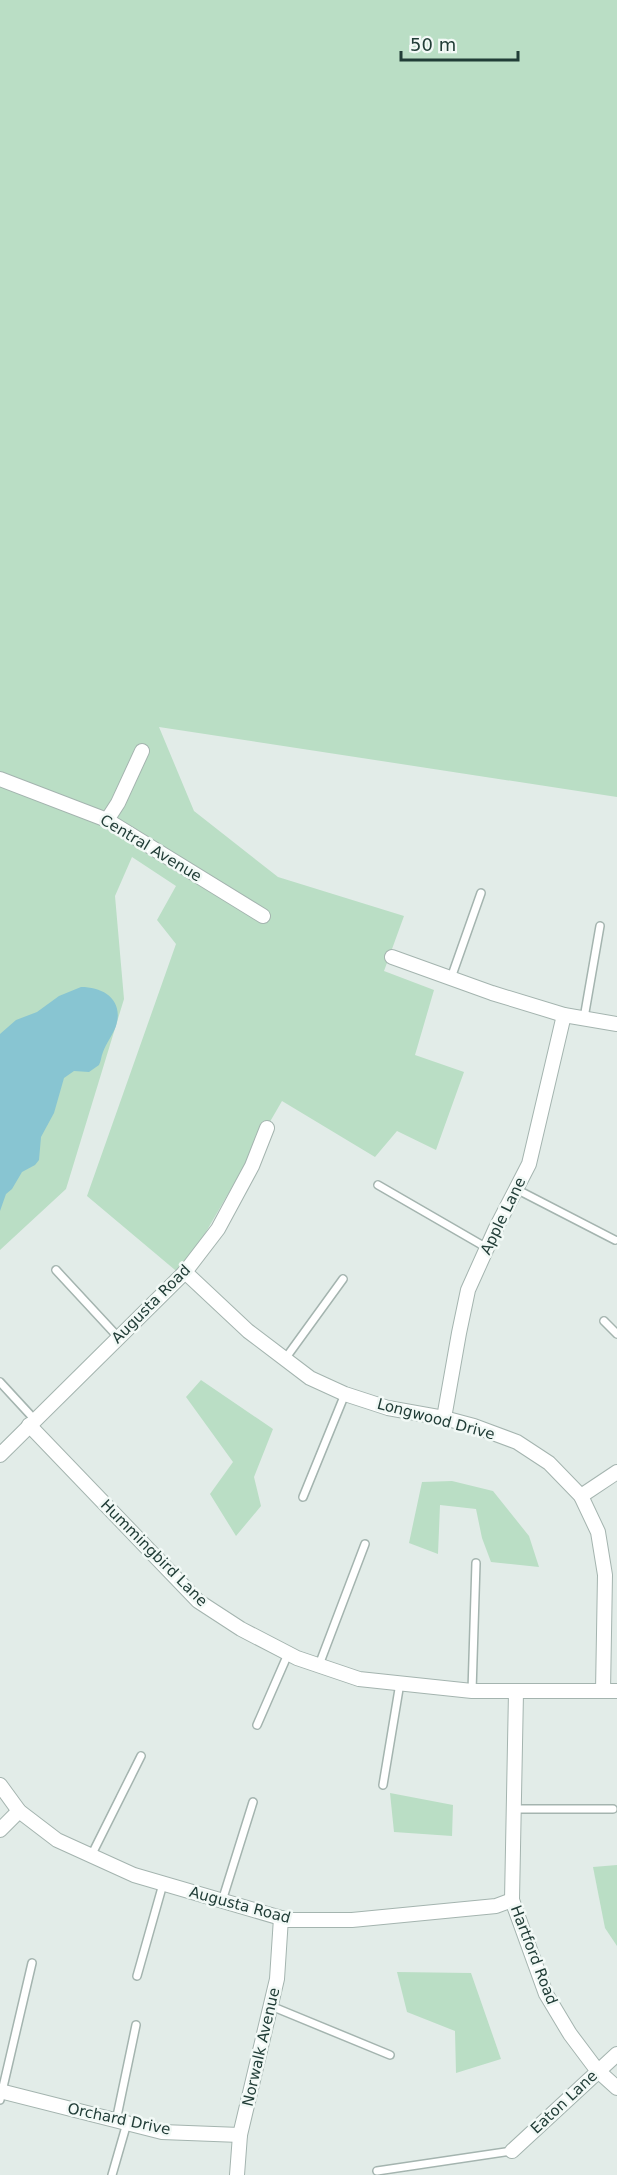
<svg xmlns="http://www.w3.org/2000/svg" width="617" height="2175" font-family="'DejaVu Sans',sans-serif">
<rect width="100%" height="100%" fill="#e2ece8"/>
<g fill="#badec5">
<polygon points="0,0 617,0 617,797 159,727 194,811 278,877 404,916 384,971 434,990 415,1055 464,1072 436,1150 397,1131 375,1157 282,1101 181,1275 87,1196 176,944 157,920 176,886 132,857 115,896 124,999 66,1189 0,1250"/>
<polygon points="201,1380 273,1429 254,1477 261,1506 236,1536 210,1494 233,1462 186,1397"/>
<polygon points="452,1481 493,1491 529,1536 539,1567 491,1562 482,1538 476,1509 440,1505 438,1554 409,1543 422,1482"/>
<polygon points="390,1793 453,1805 452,1836 394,1832"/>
<polygon points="617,1865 617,1946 605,1928 593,1867"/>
<polygon points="397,1972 471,1973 501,2059 456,2073 455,2031 407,2012"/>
</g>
<path fill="#88c5d2" d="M81,987C104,987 124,1000 116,1026C113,1035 106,1043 103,1052C101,1057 101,1061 99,1065L89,1072L74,1071L64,1078L54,1113L41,1137L39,1160L35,1165L22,1172L12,1189L6,1194L0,1211V1034L16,1020L37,1012L59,996Z"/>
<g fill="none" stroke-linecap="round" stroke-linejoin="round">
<g stroke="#a4b4af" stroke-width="10">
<g id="lane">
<polyline points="451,978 481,893"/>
<polyline points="584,1018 600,926"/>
<polyline points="378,1185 487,1248"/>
<polyline points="516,1189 615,1240"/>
<polyline points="56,1270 119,1338"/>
<polyline points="604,1321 617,1334"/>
<polyline points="285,1359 343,1279"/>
<polyline points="0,1382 35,1420"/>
<polyline points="303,1497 345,1394"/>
<polyline points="319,1665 365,1544"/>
<polyline points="472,1691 476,1563"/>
<polyline points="257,1725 288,1654"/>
<polyline points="383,1785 400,1683"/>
<polyline points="514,1809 613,1809"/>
<polyline points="91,1856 141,1756"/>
<polyline points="222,1901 253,1802"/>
<polyline points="137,1976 163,1884"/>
<polyline points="271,2006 390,2055"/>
<polyline points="0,2100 32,1963"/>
<polyline points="116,2121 136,2025"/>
<polyline points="377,2171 512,2151"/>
<polyline points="112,2175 127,2123"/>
</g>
</g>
<g stroke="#a4b4af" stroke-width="16">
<g id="street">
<polyline points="0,779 107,820 263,916"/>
<polyline points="107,820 118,803 142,751"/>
<polyline points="392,957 492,993 564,1015 617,1024"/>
<polyline points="185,1272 248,1331 310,1378 345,1394 388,1408 444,1418 474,1426 517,1442 549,1463 581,1496 598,1532 605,1575 603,1691"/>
<polyline points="444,1418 459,1333 468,1290 495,1230 529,1164 564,1015"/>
<polyline points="29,1425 198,1601 241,1629 297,1658 359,1679 472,1691 617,1691"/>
<polyline points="0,1455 185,1272 218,1229 252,1166 267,1128"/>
<polyline points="581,1496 617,1472"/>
<polyline points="516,1692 512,1900 546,1994 570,2034 597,2070 617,2088"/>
<polyline points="0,1785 19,1811 57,1840 134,1875 288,1920 352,1920 496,1906 512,1900"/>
<polyline points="0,1830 19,1811"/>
<polyline points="0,2091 162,2132 240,2135"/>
<polyline points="512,2151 617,2054"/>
<polyline points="237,2175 240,2135 277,1979 281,1918"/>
</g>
</g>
<use href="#lane" stroke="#fff" stroke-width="7"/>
<use href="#street" stroke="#fff" stroke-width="14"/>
</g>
<g text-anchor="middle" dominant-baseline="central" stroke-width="5" stroke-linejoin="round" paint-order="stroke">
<g font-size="15" fill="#213d37" stroke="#f2f9f6">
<text transform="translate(151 848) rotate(31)">Central Avenue</text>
<text transform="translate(503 1216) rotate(-64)">Apple Lane</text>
<text transform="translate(151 1304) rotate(-45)">Augusta Road</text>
<text transform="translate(436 1419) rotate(15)">Longwood Drive</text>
<text transform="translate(154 1553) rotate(45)">Hummingbird Lane</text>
<text transform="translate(240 1905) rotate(15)">Augusta Road</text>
<text transform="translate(534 1955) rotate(69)">Hartford Road</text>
<text transform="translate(261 2047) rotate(-77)">Norwalk Avenue</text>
<text transform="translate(564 2102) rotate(-43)">Eaton Lane</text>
<text transform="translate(119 2119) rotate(12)">Orchard Drive</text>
</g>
</g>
<path d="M401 51v9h117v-9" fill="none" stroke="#213d37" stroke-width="3"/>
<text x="410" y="51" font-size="18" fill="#213d37" stroke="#f2f9f6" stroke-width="4.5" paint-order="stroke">50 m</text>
</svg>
